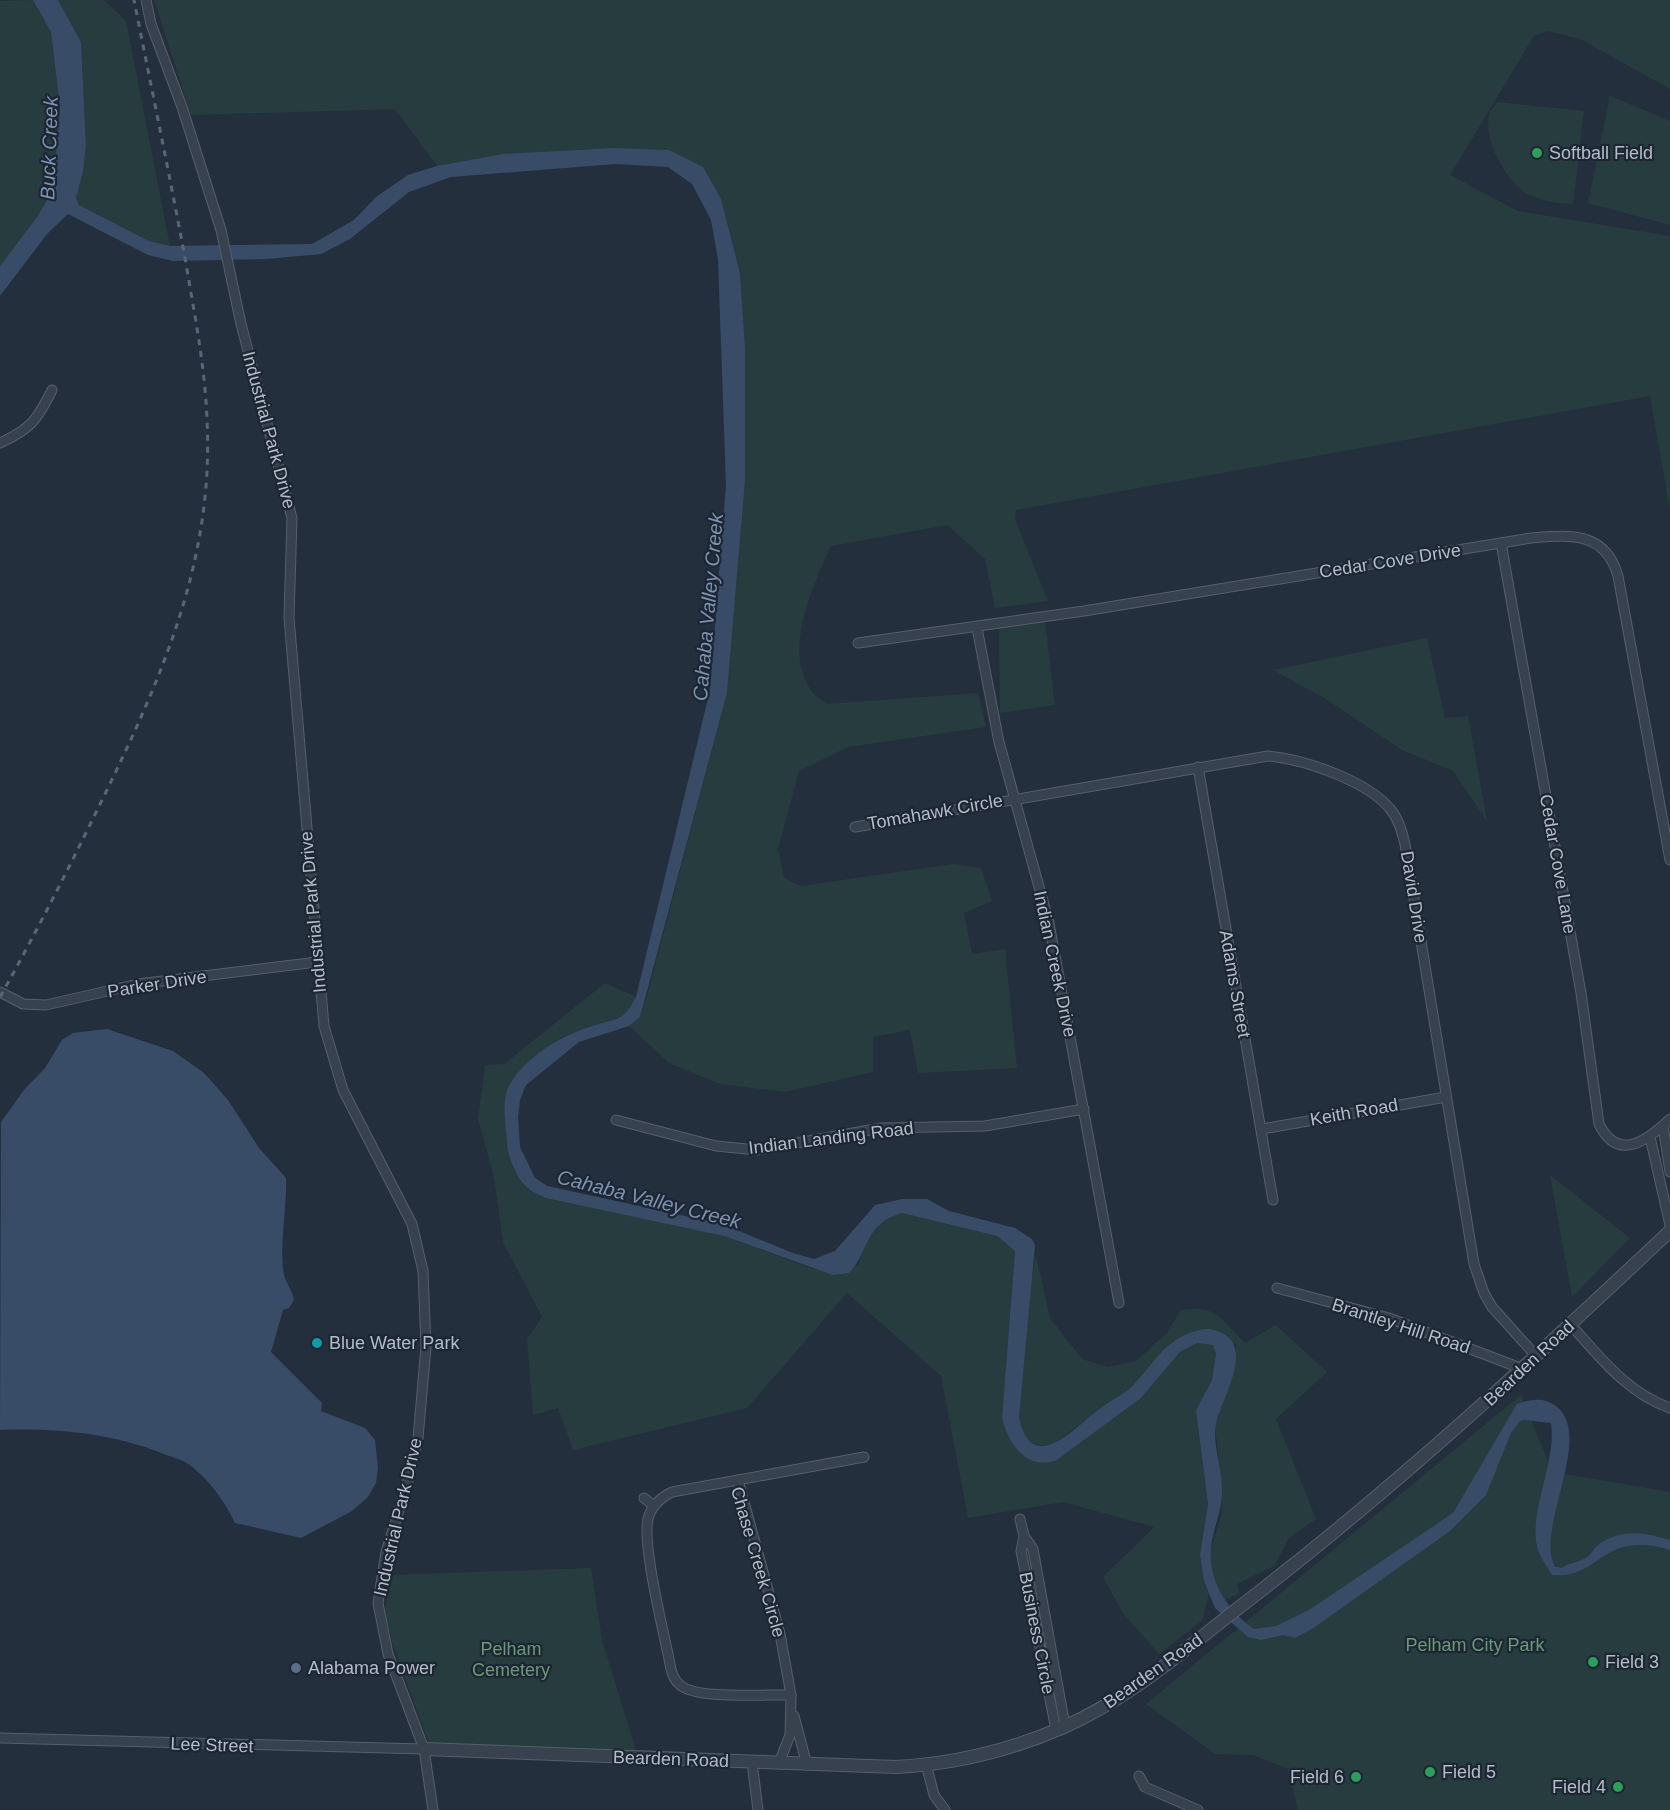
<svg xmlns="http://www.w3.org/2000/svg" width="1670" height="1810" font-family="Helvetica,sans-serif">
<rect width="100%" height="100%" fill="#242f3e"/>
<g fill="#263c3f">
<polygon points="33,0 51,32 60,108 53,190 37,217 0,266 0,1"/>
<polygon points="58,0 104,0 126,21 170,246 149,241 79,205 76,198 83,172 86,145 81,42"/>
<path d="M154,0H1670V89L1580,39L1548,31L1534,36L1450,175L1518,211L1670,236V510L1650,396L1016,510L1015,519L1048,601L995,608L985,559L947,525L831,546C813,586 781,653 813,693C816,697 823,701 828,704L978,693L986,727L848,747L799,771L778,849L784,878L801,886L953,864L981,868L992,901L964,913L972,954L1005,949L1017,1068L918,1073L910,1030L873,1037V1072L785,1092L720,1084L669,1063L629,1026L640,1017L647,996L727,693L745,481V348L740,273L721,199L669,150C589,147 516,151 437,166L395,109L191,115Z"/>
<polygon points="1610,96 1670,121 1670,225 1588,203"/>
<path d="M1497,102L1584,111L1573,204C1558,204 1543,201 1528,194C1506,183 1483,139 1489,114C1490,110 1495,106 1497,102Z"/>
<polygon points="1045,622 1055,705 1000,713 999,628"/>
<polygon points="1427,638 1445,718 1468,716 1487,821 1453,771 1402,750 1326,699 1273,670"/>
<path d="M605,983L636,997L627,1014L619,1020L591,1026L560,1038L505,1108L529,1190L724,1236L814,1269L858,1265C866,1242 876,1220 902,1213L997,1236L1015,1251L1002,1418C1007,1443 1029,1471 1057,1460L1141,1398L1180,1352L1197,1343L1214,1345L1216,1354L1212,1380L1196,1410L1208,1504L1200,1555L1204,1581L1209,1593L1202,1621L1159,1654L1122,1612L1103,1577L1154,1527L1063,1502L968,1518L941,1376L847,1293L747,1408L573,1450L558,1408L533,1415L527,1339L542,1317L503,1242L494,1177L478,1119L485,1065L504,1064Z"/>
<polygon points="1550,1175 1630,1238 1572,1297"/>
<path d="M1036,1255L1050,1318L1082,1359L1108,1367L1136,1361L1167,1333L1180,1311C1214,1302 1223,1321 1245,1343L1276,1325L1327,1372L1276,1419L1316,1519L1289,1538L1274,1566L1237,1584L1239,1594L1224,1600L1211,1573L1210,1553L1222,1512V1486L1215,1426L1235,1366L1236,1344L1174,1341L1128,1390L1053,1444L1037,1446L1029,1443L1022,1435L1019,1418L1031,1281Z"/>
<polygon points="1521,1395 1560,1491 1565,1474 1670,1492 1670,1810 1298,1810 1288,1769 1253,1755 1215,1754 1146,1704"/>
<polygon points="591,1568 602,1640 636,1750 429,1744 393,1645 385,1610 391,1575"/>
</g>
<g fill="#394c67">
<path d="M33,0H58L81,42L86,145L83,172L76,198L79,205L149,241L170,246L312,244L354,220L376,197L408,175L437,166L503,154L613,148L669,150L703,167L721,199L740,273L745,348V481L727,693L640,1017L629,1026L579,1042L526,1085L520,1100L518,1117L520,1147L535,1178L547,1186L722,1224L793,1253L814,1259L835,1251L875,1205L902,1199H927L949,1211L1015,1228L1032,1239L1035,1245L1019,1418C1032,1478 1076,1426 1102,1407C1110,1401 1120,1396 1128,1390C1145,1375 1157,1352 1176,1340C1185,1334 1203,1326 1214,1330C1259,1342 1222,1396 1216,1424C1212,1443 1222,1468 1222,1487C1223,1507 1216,1521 1212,1540C1205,1576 1225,1608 1254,1629L1276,1626L1309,1610L1453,1513L1517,1404C1531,1399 1544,1397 1556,1406C1595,1436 1534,1531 1555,1567L1562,1568C1569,1563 1576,1563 1584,1559C1591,1556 1594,1547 1601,1543C1623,1528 1646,1533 1670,1540V1550C1655,1545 1635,1543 1620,1548C1593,1558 1585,1578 1552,1575C1547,1566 1539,1556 1537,1546C1529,1511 1557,1460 1551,1423L1524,1420L1520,1421L1511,1433L1486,1495L1450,1531L1312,1629L1295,1638L1283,1635L1261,1640L1248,1637L1215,1608L1204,1581L1200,1555L1208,1504L1196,1410L1212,1380L1216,1354L1213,1345L1197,1343L1180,1352L1141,1398L1057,1460C1027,1472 1008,1443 1002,1418L1015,1251L997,1236L902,1213C864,1224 870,1251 849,1273L833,1275L724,1236L546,1198C541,1195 534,1193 530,1190C517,1180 507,1156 507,1141C506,1125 501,1100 509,1086C525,1057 559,1037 589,1027C615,1018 622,1024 636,997L710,690L726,485L718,259L711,220L692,184L668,167L616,164L451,177L409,192L350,239L321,254L267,259L173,261L148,255L68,214L47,234L0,296V266L37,217L53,190L60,108L51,32Z"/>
<path d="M107,1029L173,1051L204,1073L228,1100L259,1148L286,1178C287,1208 280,1239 283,1269C284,1282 292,1288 294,1300L289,1308L283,1310L271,1352L322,1403L321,1411L365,1428L375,1440L378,1468L376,1483L368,1497L352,1511L301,1538L235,1523C224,1500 210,1481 190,1465C183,1460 172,1457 164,1454C112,1433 56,1428 0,1430L1,1122L24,1090L45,1068L62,1040L73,1033Z"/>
</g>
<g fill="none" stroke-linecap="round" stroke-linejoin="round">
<g stroke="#565f6c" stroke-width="11">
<g id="minor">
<polyline points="146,0 151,24 182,107 221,230 241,324 292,518 289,618 324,1026 343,1090 412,1224 423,1271 426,1347 418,1438 408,1481 386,1552 378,1603 388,1654 424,1749 433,1810"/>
<path d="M0,443C31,429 37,420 52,390"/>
<path d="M1501,543L1581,993L1599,1124C1618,1163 1648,1140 1670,1119"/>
<polyline points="977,628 999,742 1049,923 1119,1303"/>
<path d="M858,643L1084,611L1531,538C1570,535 1605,531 1618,576L1670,860"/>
<polyline points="1198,767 1273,1200"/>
<path d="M855,827L1268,756C1304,759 1368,781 1391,810C1399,820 1402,832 1405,844L1474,1264L1484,1293L1492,1307L1536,1356"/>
<polyline points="0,992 23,1004 46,1005 138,984 317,962"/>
<polyline points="616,1120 716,1146 757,1150 881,1128 985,1126 1084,1109"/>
<polyline points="1663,1126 1670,1172"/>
<polyline points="1262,1129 1446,1097"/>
<polyline points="1650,1137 1670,1225"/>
<polyline points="1277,1288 1389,1318 1523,1369"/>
<path d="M1571,1325C1599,1356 1628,1394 1670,1408"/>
<polyline points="738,1480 780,1634 791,1695 790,1735 779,1763"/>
<polyline points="644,1498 654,1506"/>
<polyline points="1020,1519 1024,1536 1021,1551 1056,1730"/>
<polyline points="1024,1536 1033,1549 1065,1726"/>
<path d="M791,1695C766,1694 697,1700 680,1685C673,1679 671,1672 670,1664C664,1633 642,1546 648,1519C651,1506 660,1498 672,1492L864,1457"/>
<polyline points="794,1716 807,1765"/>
<polyline points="0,1738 424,1749"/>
<polyline points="752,1762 758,1810"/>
<polyline points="926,1764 934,1795 945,1810"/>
<polyline points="1139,1776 1145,1787 1198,1810"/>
</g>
</g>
<g stroke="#565f6c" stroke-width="14">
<path id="tertiary" d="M424,1749L896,1767C954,1764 1011,1750 1064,1727C1134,1696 1190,1645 1250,1599C1398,1485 1534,1359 1670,1231"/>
</g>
<use href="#minor" stroke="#38414e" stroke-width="9"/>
<use href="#tertiary" stroke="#38414e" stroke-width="12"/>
<path stroke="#5a6575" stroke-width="3" stroke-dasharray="6 6" stroke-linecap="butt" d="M0,997C37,931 71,864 104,796C163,675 214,558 207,420C205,365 194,312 185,258C169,172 151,86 134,0"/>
</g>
<g fill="#2e9e5b" stroke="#1d2633" stroke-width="2">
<circle cx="1537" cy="153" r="6"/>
<circle cx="1593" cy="1662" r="6"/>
<circle cx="1430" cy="1772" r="6"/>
<circle cx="1356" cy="1777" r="6"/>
<circle cx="1618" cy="1787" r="6"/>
</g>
<circle fill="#0f9aa8" stroke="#1d2633" stroke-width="2" cx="317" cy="1343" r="6"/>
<circle fill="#5c6f8a" stroke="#1d2633" stroke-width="2" cx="296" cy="1668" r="6"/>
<g text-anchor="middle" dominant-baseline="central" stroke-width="4.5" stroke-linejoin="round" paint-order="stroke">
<g font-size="18" fill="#b4bcc9" stroke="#1d2633" text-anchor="start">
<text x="1549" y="153">Softball Field</text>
<text x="329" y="1343">Blue Water Park</text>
<text x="1605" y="1662">Field 3</text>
<text x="308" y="1668">Alabama Power</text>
<text x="1442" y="1772">Field 5</text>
<text x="1344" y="1777" text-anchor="end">Field 6</text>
<text x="1606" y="1787" text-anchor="end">Field 4</text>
</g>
<g font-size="18" fill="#b4bcc9" stroke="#1d2633">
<text transform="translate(269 430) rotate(75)">Industrial Park Drive</text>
<text transform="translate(1390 561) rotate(-9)">Cedar Cove Drive</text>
<text transform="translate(935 812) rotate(-10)">Tomahawk Circle</text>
<text transform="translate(1558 864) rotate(80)">Cedar Cove Lane</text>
<text transform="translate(1414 897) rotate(81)">David Drive</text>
<text transform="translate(313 912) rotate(-95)">Industrial Park Drive</text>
<text transform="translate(1055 964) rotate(78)">Indian Creek Drive</text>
<text transform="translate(157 984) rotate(-9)">Parker Drive</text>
<text transform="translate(1235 984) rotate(80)">Adams Street</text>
<text transform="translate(1354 1112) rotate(-10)">Keith Road</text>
<text transform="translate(831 1138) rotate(-7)">Indian Landing Road</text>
<text transform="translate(1401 1326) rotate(18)">Brantley Hill Road</text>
<text transform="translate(1529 1363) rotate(-43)">Bearden Road</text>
<text transform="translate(398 1517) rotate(-77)">Industrial Park Drive</text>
<text transform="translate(758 1562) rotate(74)">Chase Creek Circle</text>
<text transform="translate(1037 1633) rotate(79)">Business Circle</text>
<text transform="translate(1153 1671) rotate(-35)">Bearden Road</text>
<text transform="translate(212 1745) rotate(2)">Lee Street</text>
<text transform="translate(671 1759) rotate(2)">Bearden Road</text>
</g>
<g font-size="18" fill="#6b9a76" stroke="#1d2633">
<text x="1475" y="1645">Pelham City Park</text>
<text x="511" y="1649">Pelham<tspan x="511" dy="21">Cemetery</tspan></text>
</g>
<g font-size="20" font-style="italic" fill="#7c92b1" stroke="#1d2633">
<text transform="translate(49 148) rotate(-88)">Buck Creek</text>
<text transform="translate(708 607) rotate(-85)">Cahaba Valley Creek</text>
<text transform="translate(649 1199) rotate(14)">Cahaba Valley Creek</text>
</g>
</g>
</svg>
